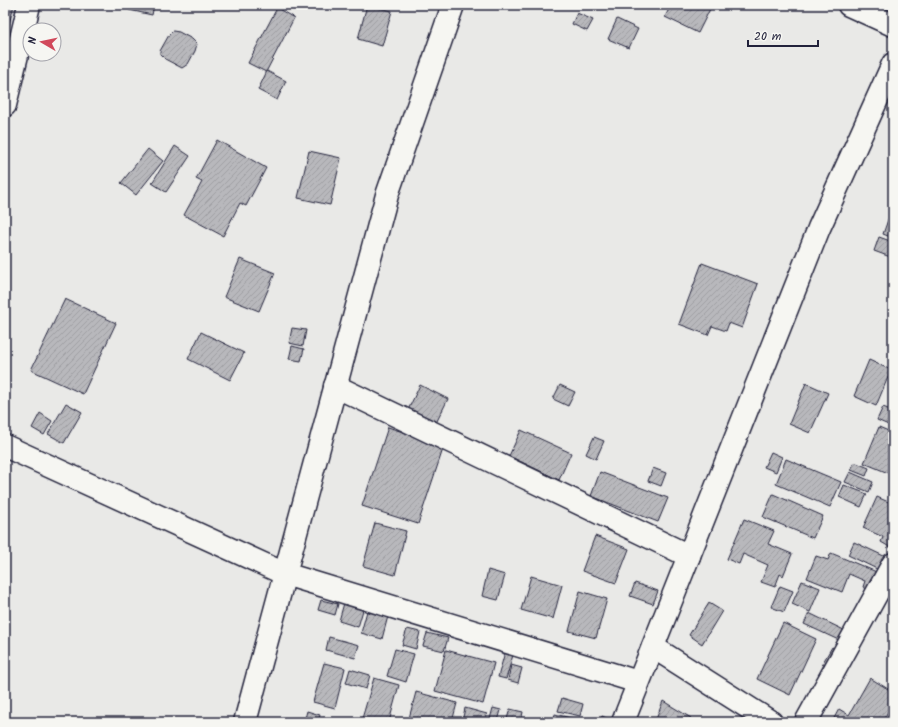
<svg xmlns="http://www.w3.org/2000/svg" width="898" height="727" font-family="Kalam,sans-serif">
<defs>
<pattern id="building-hatch" width="6" height="6" patternUnits="userSpaceOnUse"><rect width="6" height="6" fill="#b8b8bc"/><path d="M-1 1l2-2M0 6l6-6M5 7l2-2" fill="none" stroke="#9e9ea2"/></pattern>
</defs>
<rect width="100%" height="100%" fill="#e9e9e7"/>
<filter id="ink" filterUnits="userSpaceOnUse"><feTurbulence type="fractalNoise" baseFrequency=".025" numOctaves="2"/><feDisplacementMap in="SourceGraphic" scale="8" xChannelSelector="R" yChannelSelector="G"/><feConvolveMatrix kernelMatrix="1 2 1 2 8 2 1 2 1" color-interpolation-filters="sRGB"/></filter>
<g filter="url(#ink)">
<g fill="url(#building-hatch)" stroke="#22223b">
<polygon points="5,5 14,5 6,36 5,36"/>
<polygon points="130,5 154,5 152,15 129,10"/>
<polygon points="367,5 392,11 382,46 358,39"/>
<polygon points="671,5 712,5 698,33 665,17"/>
<polygon points="277,8 294,18 266,72 248,63"/>
<polygon points="577,13 593,20 587,31 572,24"/>
<polygon points="617,19 638,29 629,48 608,39"/>
<polygon points="173,31 179,32 192,39 197,44 195,51 188,64 182,68 165,59 160,54 160,51 169,35"/>
<polygon points="267,71 286,81 277,100 258,90"/>
<polygon points="217,140 266,168 246,206 240,203 223,236 184,215 202,182 196,179"/>
<polygon points="175,146 190,156 166,192 152,183"/>
<polygon points="148,149 163,161 136,195 121,183"/>
<polygon points="309,151 341,158 330,205 298,198"/>
<polygon points="890,214 893,215 893,238 883,234"/>
<polygon points="879,237 893,242 893,258 874,251"/>
<polygon points="240,259 275,273 259,311 224,297"/>
<polygon points="702,263 758,284 742,328 729,323 726,331 712,326 708,335 679,324"/>
<polygon points="65,299 116,323 83,394 31,370"/>
<polygon points="292,328 306,330 303,346 289,343"/>
<polygon points="201,332 244,353 230,380 188,359"/>
<polygon points="292,346 304,349 301,361 289,359"/>
<polygon points="869,360 891,370 876,406 854,396"/>
<polygon points="806,383 828,393 810,433 789,424"/>
<polygon points="420,385 448,399 436,423 408,410"/>
<polygon points="560,385 575,392 568,406 553,399"/>
<polygon points="66,403 82,412 64,443 48,434"/>
<polygon points="883,407 893,411 893,427 877,420"/>
<polygon points="40,413 52,421 44,435 32,428"/>
<polygon points="388,427 444,446 418,524 362,506"/>
<polygon points="879,427 893,433 893,475 864,463"/>
<polygon points="521,430 571,453 559,480 509,456"/>
<polygon points="594,437 604,441 596,459 586,454"/>
<polygon points="771,452 782,457 776,472 764,467"/>
<polygon points="786,459 841,482 830,507 776,484"/>
<polygon points="854,462 869,468 866,476 851,470"/>
<polygon points="653,468 666,473 661,486 648,481"/>
<polygon points="600,472 668,498 658,522 591,496"/>
<polygon points="850,472 873,482 869,492 845,482"/>
<polygon points="844,485 867,494 861,507 839,497"/>
<polygon points="773,494 823,516 813,538 763,517"/>
<polygon points="877,497 893,504 893,549 881,542 883,537 863,528"/>
<polygon points="744,519 774,531 768,544 792,554 783,576 780,574 775,587 761,582 768,565 743,554 739,564 727,559"/>
<polygon points="375,523 406,531 395,575 363,566"/>
<polygon points="595,536 629,549 616,583 582,571"/>
<polygon points="854,542 888,558 881,571 848,555"/>
<polygon points="831,553 879,573 871,591 863,587 865,581 849,574 842,592 807,578 816,556 828,560"/>
<polygon points="488,570 505,575 498,600 482,596"/>
<polygon points="531,576 562,585 553,619 521,610"/>
<polygon points="802,581 820,588 810,612 792,604"/>
<polygon points="635,583 658,591 653,604 630,596"/>
<polygon points="780,586 793,591 784,612 771,607"/>
<polygon points="580,591 607,599 596,638 569,631"/>
<polygon points="321,600 338,604 335,615 318,610"/>
<polygon points="344,603 363,610 358,627 339,621"/>
<polygon points="709,603 722,611 702,644 689,635"/>
<polygon points="367,611 388,616 382,639 361,633"/>
<polygon points="809,613 850,633 845,643 804,624"/>
<polygon points="783,623 816,639 790,695 757,679"/>
<polygon points="407,629 420,632 416,649 402,645"/>
<polygon points="427,633 448,638 444,651 423,646"/>
<polygon points="329,637 359,645 355,658 326,650"/>
<polygon points="832,647 840,651 829,669 822,664"/>
<polygon points="395,649 414,654 406,682 387,676"/>
<polygon points="446,650 494,663 483,704 435,691"/>
<polygon points="505,652 513,655 506,679 498,677"/>
<polygon points="324,663 345,668 335,708 313,702"/>
<polygon points="511,665 522,668 518,683 508,680"/>
<polygon points="350,669 370,675 366,689 346,683"/>
<polygon points="374,678 399,685 389,722 361,722"/>
<polygon points="870,678 893,692 893,703 882,722 832,722 839,709 849,715"/>
<polygon points="416,692 457,703 452,722 408,722"/>
<polygon points="562,698 583,704 580,716 558,711"/>
<polygon points="663,701 691,718 688,722 655,722"/>
<polygon points="465,708 487,714 484,722 462,722"/>
<polygon points="493,708 501,710 498,721 490,719"/>
<polygon points="510,709 523,712 521,722 506,722"/>
<polygon points="307,711 320,715 318,722 304,722"/>
<polygon points="555,714 586,722 553,722"/>
<polygon points="602,716 615,722 600,722"/>
<polygon points="323,718 337,721 337,722 322,722"/>
</g>
<g fill="none" stroke-linecap="round" stroke-linejoin="round">
<g stroke="#22223b" stroke-width="25">
<g id="minor">
<polyline points="849,5 893,25"/>
<polyline points="5,105 29,5"/>
<polyline points="335,386 689,556"/>
<polyline points="5,446 285,574 638,682"/>
<polyline points="653,647 771,722"/>
<polyline points="245,722 387,195 453,5"/>
<polyline points="623,722 819,228 893,64"/>
<polyline points="806,722 893,564"/>
</g>
</g>
<use href="#minor" stroke="#f6f6f2" stroke-width="22"/>
</g>
</g>
<rect width="898" height="727" fill="none" stroke="#f6f6f2" stroke-width="20"/>
<rect x="10" y="10" width="878" height="707" fill="none" stroke="#22223b" stroke-width="1.5" filter="url(#ink)"/>
<g transform="translate(42 42) rotate(279)"><circle r="19" fill="#f6f6f2" stroke="#a1a1a9"/>
<path d="M0-3L7 15L0 10L-7 15Z" fill="#d1495b"/>
<text y="-6" font-size="11" font-weight="bold" text-anchor="middle" fill="#22223b">N</text>
</g>
<path d="M748 40v6h70v-6" fill="none" stroke="#22223b" stroke-width="2"/>
<text x="754" y="40" font-size="12" fill="#22223b" stroke="#f6f6f2" stroke-width="3" paint-order="stroke">20 m</text>
</svg>
